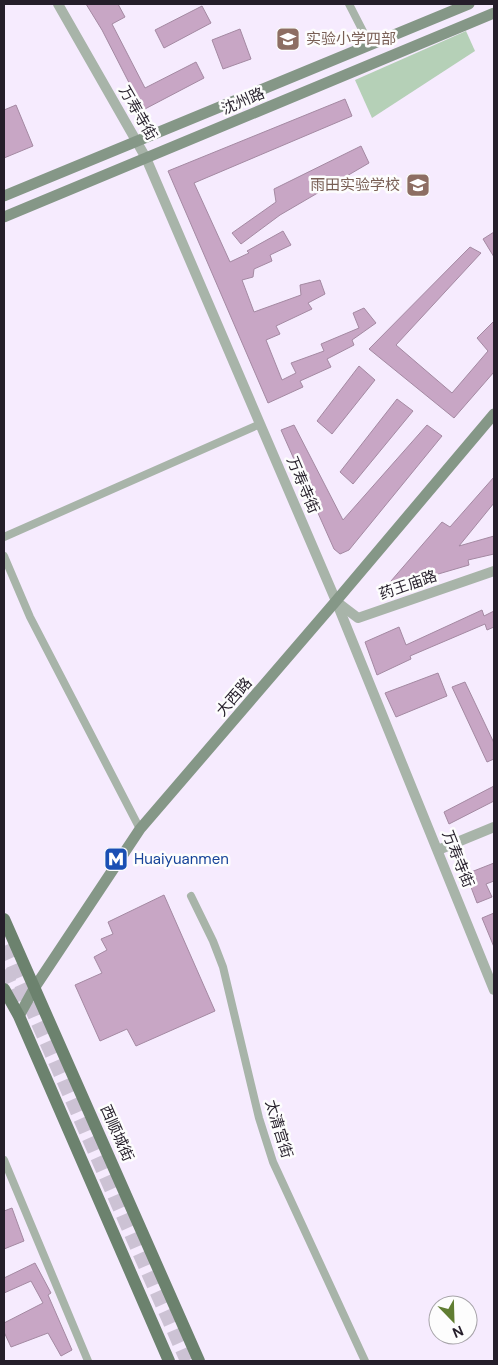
<svg xmlns="http://www.w3.org/2000/svg" width="498" height="1365" font-family="'DM Sans','Noto Sans SC',sans-serif">
<rect width="100%" height="100%" fill="#f6ebfe"/>
<polygon fill="#b5d0b7" points="466,31 475,51 372,118 355,80"/>
<g fill="#c8a6c5" stroke="#a489a2">
<polygon points="86,4 118,4 125,17 112,24 145,88 196,62 204,78 143,110 102,30"/>
<polygon points="202,6 211,23 164,48 155,30"/>
<polygon points="240,29 251,59 223,69 212,40"/>
<polygon points="345,99 352,116 194,183 230,262 249,253 247,251 283,231 291,245 270,255 272,261 254,269 253,277 242,280 254,312 301,295 300,285 320,280 325,294 308,303 312,309 276,326 280,334 266,340 282,380 296,373 291,363 324,351 321,344 359,328 353,313 364,308 376,323 352,340 354,345 327,359 331,367 300,381 303,387 268,403 168,171"/>
<polygon points="16,105 33,146 4,158 4,110"/>
<polygon points="361,146 369,163 280,215 241,244 232,233 276,202 274,189"/>
<polygon points="494,232 494,257 483,239"/>
<polygon points="470,247 481,253 396,345 452,393 488,351 477,338 494,321 494,372 454,418 369,349"/>
<polygon points="359,366 375,380 332,434 317,421"/>
<polygon points="397,399 413,411 353,484 340,472"/>
<polygon points="294,425 343,520 427,425 442,436 349,550 340,554 334,549 281,430"/>
<polygon points="494,477 494,503 459,546 494,536 494,554 468,560 469,565 394,587 391,581 442,522 450,527"/>
<polygon points="482,610 484,616 494,611 494,627 487,630 485,624 410,656 411,659 377,675 365,642 399,627 406,645"/>
<polygon points="438,673 447,696 396,717 385,693"/>
<polygon points="465,682 494,743 494,759 487,762 452,687"/>
<polygon points="494,786 494,801 449,824 444,812"/>
<polygon points="494,863 494,881 486,884 492,897 477,903 466,874"/>
<polygon points="164,895 215,1011 136,1046 127,1029 100,1041 75,985 102,973 94,957 107,950 101,939 113,934 108,922"/>
<polygon points="494,913 494,947 482,918"/>
<polygon points="12,1208 24,1241 4,1249 4,1211"/>
<polygon points="35,1263 51,1293 48,1295 72,1350 61,1356 48,1333 11,1347 4,1332 4,1323 43,1303 31,1281 4,1293 4,1278"/>
</g>
<g fill="none" stroke-linecap="round" stroke-linejoin="round">
<g stroke="#ccc2d4" stroke-width="14" stroke-dasharray="14 7" stroke-linecap="butt">
<polyline points="4,946 187,1361"/>
<polyline points="4,970 22,1010"/>
</g>
<g stroke="#a8b4a9" stroke-width="8">
<polyline points="349,4 370,45"/>
<polyline points="4,537 260,424"/>
<polyline points="4,556 30,617 140,829"/>
<polyline points="191,896 213,941 223,967 259,1118 273,1162 365,1361"/>
<polyline points="4,1160 88,1361"/>
</g>
<g stroke="#a8b4a9" stroke-width="10">
<polyline points="58,4 146,158 336,601 494,990"/>
<polyline points="337,602 358,618 494,571"/>
<polyline points="438,850 494,827"/>
</g>
<g stroke="#859787" stroke-width="11">
<polyline points="4,196 469,4"/>
<polyline points="4,217 494,13"/>
<polyline points="19,1016 35,987 140,829 336,601 494,414"/>
</g>
<g stroke="#6c826e" stroke-width="12">
<polyline points="4,919 199,1361"/>
<polyline points="4,989 19,1016 169,1361"/>
</g>
</g>
<defs>
<g id="school-square" transform="scale(1.25)"><rect x="-9" y="-9" width="18" height="18" rx="4" fill="#8d6e63" stroke="#fdfdfd"/><path d="M0-5L7-2L0 1L-7-2ZM-4 1L0 2.5L4 1V4Q0 6-4 4Z" fill="#fff"/></g>
<g id="metro-square" transform="scale(1.25)"><rect x="-9" y="-9" width="18" height="18" rx="4" fill="#1a4fb4" stroke="#fdfdfd"/><path d="M-5.5 5V-5H-3L0 0L3-5H5.5V5H3V-.5L0 4L-3-.5V5Z" fill="#fff"/></g>
</defs>
<g fill-rule="evenodd">
<use href="#school-square" x="288" y="39"/>
<use href="#school-square" x="418" y="185"/>
<use href="#metro-square" x="116" y="859"/>
</g>
<g text-anchor="middle" dominant-baseline="central" stroke-width="5" stroke-linejoin="round" paint-order="stroke">
<g font-size="15" fill="#785e54" stroke="#fdfdfd" text-anchor="start">
<text x="306" y="39">实验小学四部</text>
<text x="400" y="185" text-anchor="end">雨田实验学校</text>
</g>
<g font-size="15" fill="#251e2a" stroke="#fdfdfd">
<text transform="translate(243 101) rotate(-23)">沈州路</text>
<text transform="translate(138 113) rotate(60)">万寿寺街</text>
<text transform="translate(303 485) rotate(67)">万寿寺街</text>
<text transform="translate(408 585) rotate(-19)">药王庙路</text>
<text transform="translate(234 697) rotate(-49)">大西路</text>
<text transform="translate(458 859) rotate(68)">万寿寺街</text>
<text transform="translate(279 1129) rotate(73)">太清宫街</text>
<text transform="translate(117 1133) rotate(66)">西顺城街</text>
</g>
<g font-size="15" fill="#164399" stroke="#fdfdfd" text-anchor="start">
<text x="134" y="859">Huaiyuanmen</text>
</g>
</g>
<rect width="498" height="1365" fill="none" stroke="#251e2a" stroke-width="10"/>
<g transform="translate(453 1320) rotate(157)"><circle r="24" fill="#fdfdfd" stroke="#a7a4a9"/>
<path d="M0-4L9 19L0 12L-9 19Z" fill="#607d32"/>
<text y="-8" font-size="14" font-weight="bold" text-anchor="middle" fill="#251e2a">N</text>
</g>
</svg>
